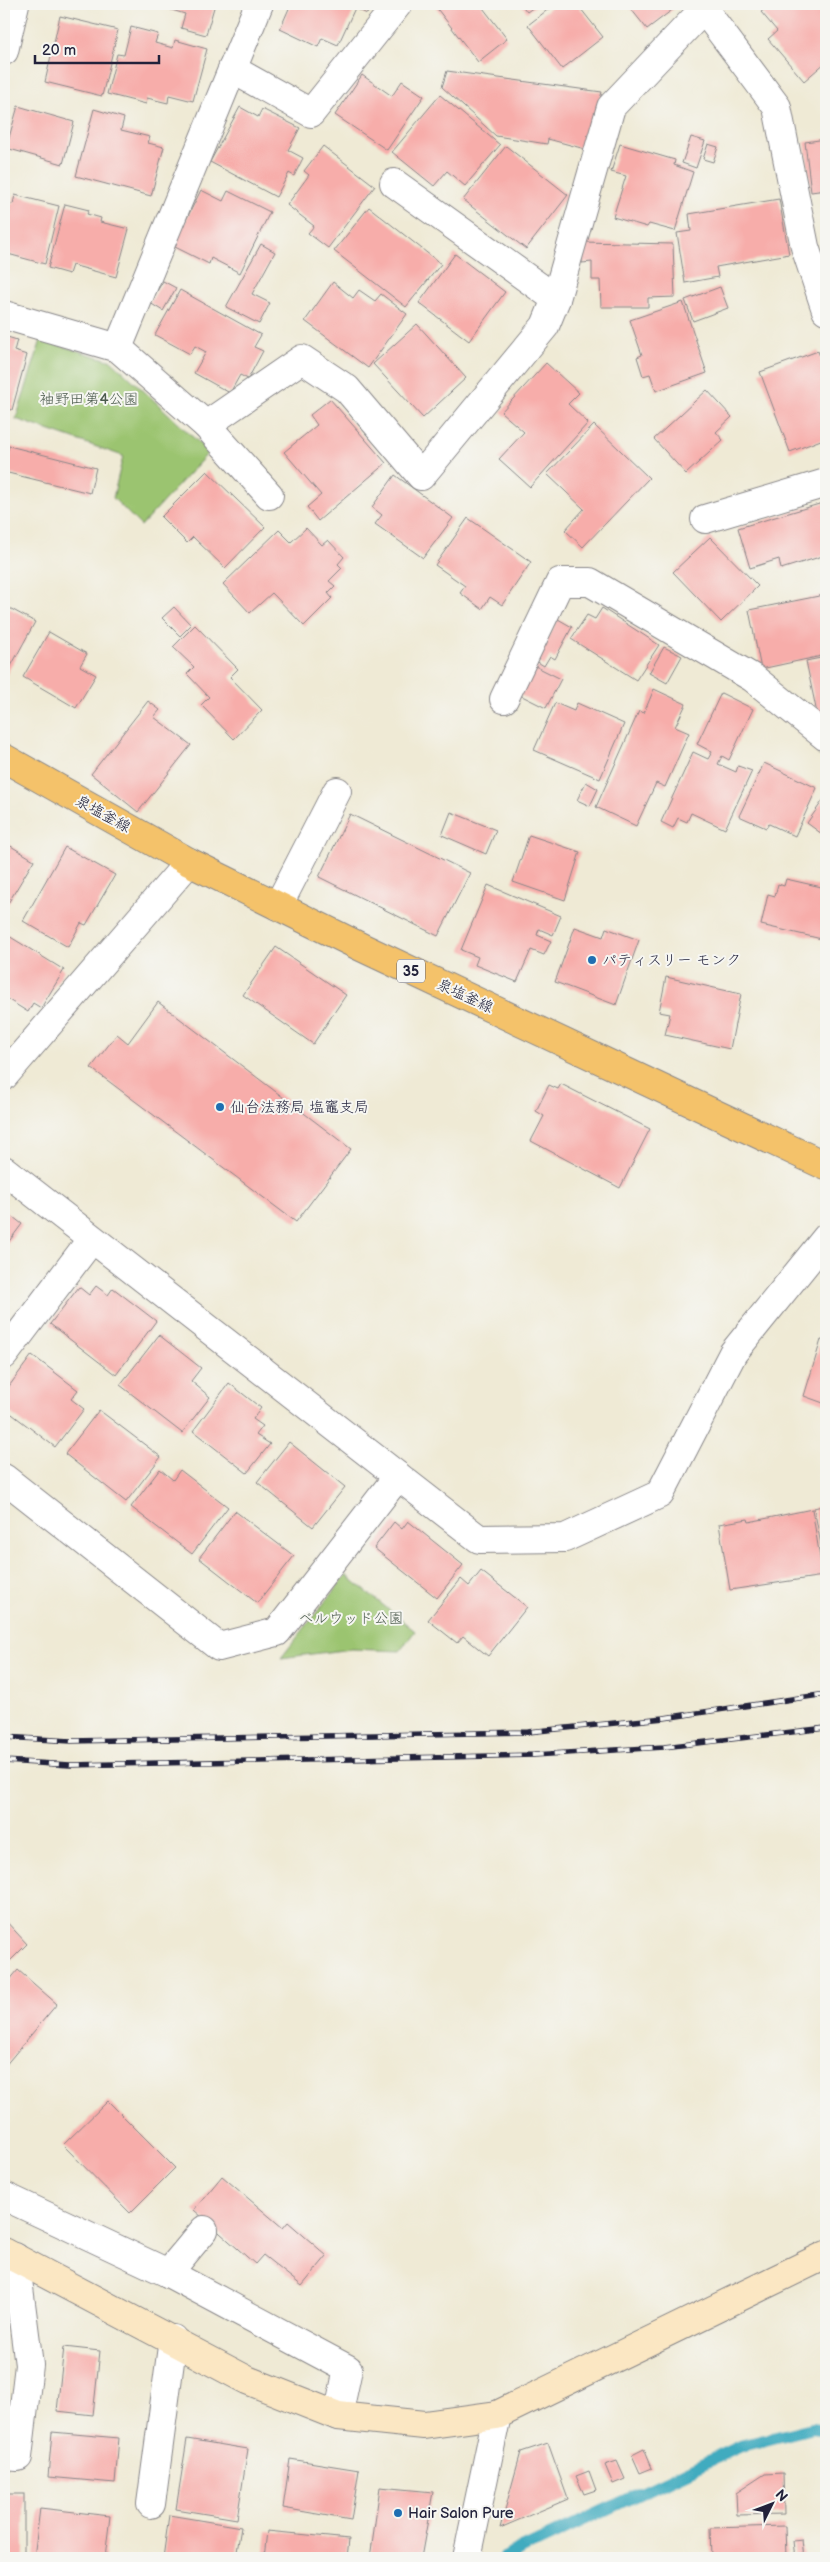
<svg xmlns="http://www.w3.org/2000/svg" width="830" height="2562" font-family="'Balsamiq Sans','Klee One',sans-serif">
<rect width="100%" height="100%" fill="#f6f6f2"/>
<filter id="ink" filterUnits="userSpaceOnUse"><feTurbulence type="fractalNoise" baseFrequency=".02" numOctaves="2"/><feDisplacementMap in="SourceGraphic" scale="10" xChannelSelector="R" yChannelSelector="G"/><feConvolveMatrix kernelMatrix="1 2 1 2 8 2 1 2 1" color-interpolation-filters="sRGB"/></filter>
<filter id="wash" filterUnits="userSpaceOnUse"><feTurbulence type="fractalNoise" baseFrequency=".0096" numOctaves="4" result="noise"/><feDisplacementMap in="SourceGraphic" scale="20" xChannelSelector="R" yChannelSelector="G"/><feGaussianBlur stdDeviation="1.12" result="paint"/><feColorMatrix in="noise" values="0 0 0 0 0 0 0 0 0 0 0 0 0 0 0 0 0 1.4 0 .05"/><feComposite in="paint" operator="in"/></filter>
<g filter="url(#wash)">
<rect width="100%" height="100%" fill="#efead5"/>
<g fill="#9bc470" stroke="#5e7356">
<polygon points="41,340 112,361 209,452 141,526 113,498 123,456 16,419"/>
<polygon points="346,1575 415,1631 400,1651 351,1649 281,1658"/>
</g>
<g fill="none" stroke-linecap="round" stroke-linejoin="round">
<polyline stroke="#3fabbf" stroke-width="12" points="503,2558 741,2446 812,2428 826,2430"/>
</g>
<g id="blocks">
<g fill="#f7adaa">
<polygon points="152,4 215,4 206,35 181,28 185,14"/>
<polygon points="291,4 372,4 367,14 355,8 338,45 322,38 318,47 280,29"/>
<polygon points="438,4 480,4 507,39 478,62 435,6"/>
<polygon points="521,4 538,4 527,12"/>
<polygon points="555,4 577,4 603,37 562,69 528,25"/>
<polygon points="627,4 680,4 647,29"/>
<polygon points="771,4 826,4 826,62 804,81 768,39 777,31 761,12"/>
<polygon points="60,16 118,30 102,96 45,82"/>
<polygon points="131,27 158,34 155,43 173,48 175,40 207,49 193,101 169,95 168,103 147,98 146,104 107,94 117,54 124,55"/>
<polygon points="447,71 602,92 585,149 548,139 547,144 496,136 442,87"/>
<polygon points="362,75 392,96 402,81 424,96 387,150 335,115"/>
<polygon points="440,95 500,145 465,186 447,171 434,186 392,152"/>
<polygon points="18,106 74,122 63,164 6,148"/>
<polygon points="240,107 258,117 262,109 300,128 288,150 303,158 294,176 289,173 276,197 210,162"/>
<polygon points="94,109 124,118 121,130 150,137 148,143 164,147 151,196 76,176"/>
<polygon points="691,137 705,141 696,168 682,163"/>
<polygon points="826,139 826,190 811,192 805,142"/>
<polygon points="620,144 675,160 674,165 693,172 675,231 649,224 647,227 613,217 626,176 611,172"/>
<polygon points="708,144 718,147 713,162 703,159"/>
<polygon points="323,146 375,186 328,248 308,233 314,226 287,205 309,175 304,171"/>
<polygon points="506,146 568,195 526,249 463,200"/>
<polygon points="201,190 223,201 228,191 270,212 240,273 211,258 209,264 173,246"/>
<polygon points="15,195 59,206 45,264 4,253 4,202 13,204"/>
<polygon points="779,199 789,254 716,267 718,277 685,283 677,233 691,231 689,214"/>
<polygon points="65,204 89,210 87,214 101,218 100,222 129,229 116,277 72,265 69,274 48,268"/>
<polygon points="369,207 441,264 406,307 334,251"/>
<polygon points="582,242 673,244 675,297 648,298 648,307 601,307 600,280 592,280 592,262 582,263"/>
<polygon points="261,244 275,252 252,294 270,303 259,324 226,307"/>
<polygon points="455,254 505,292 469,341 419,303"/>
<polygon points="163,281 176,288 163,311 150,303"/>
<polygon points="333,282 353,298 359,290 375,301 381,294 407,314 368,368 305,321"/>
<polygon points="720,287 728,308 693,321 685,300"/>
<polygon points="180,290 261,335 254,347 263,351 248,379 240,375 230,393 194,373 206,352 195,346 190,354 155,335"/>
<polygon points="683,302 707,373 656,391 650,374 643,376 637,357 642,355 630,320"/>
<polygon points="417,324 466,378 423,418 373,364"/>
<polygon points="4,336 17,340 14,351 27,355 12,410 4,407"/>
<polygon points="818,351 826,374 826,438 790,452 760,372"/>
<polygon points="546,363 579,393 568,404 588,423 530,487 499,459 524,432 501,412"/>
<polygon points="707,390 732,417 716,432 723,440 686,474 654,439"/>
<polygon points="330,399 386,463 318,521 307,507 321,495 284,452 317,425 310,415"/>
<polygon points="594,425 649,478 583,547 565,530 584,509 547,474"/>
<polygon points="9,446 96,468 90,493 4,472 4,462"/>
<polygon points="207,471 265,527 225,568 193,537 187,543 161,517"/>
<polygon points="395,475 453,518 423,558 375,524 382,515 372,507"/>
<polygon points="826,502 826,555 781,569 779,559 750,568 738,528"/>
<polygon points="468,518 531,562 502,605 490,597 482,609 460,593 465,586 435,565"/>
<polygon points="306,528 322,545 328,540 344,557 338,564 342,568 329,581 335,586 328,593 332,598 304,626 272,593 250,613 223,584 279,530 291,542"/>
<polygon points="710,537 758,586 721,622 673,572"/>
<polygon points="824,595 826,655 761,669 749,610"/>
<polygon points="4,605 35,622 4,679"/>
<polygon points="174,607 191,625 180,636 162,618"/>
<polygon points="602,608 659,645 636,680 571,639 587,615 595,619"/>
<polygon points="558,619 572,627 555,659 550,656 544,666 536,661"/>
<polygon points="195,625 238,669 230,677 262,710 234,739 201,705 209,697 187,674 194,667 173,647"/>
<polygon points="49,632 87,654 80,666 96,675 76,708 23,677"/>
<polygon points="664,647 682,656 667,683 649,673"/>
<polygon points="826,657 826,716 818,718 806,661"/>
<polygon points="535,666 561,679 546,708 520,695"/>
<polygon points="654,689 686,704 675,727 689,733 665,787 656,783 636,826 596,807 639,711 644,713"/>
<polygon points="721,693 753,709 729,760 722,756 718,764 736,772 738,766 752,771 725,829 691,813 687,822 678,818 673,828 661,822 693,752 708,759 712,752 697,744"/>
<polygon points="148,701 160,710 154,717 191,745 138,812 91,774"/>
<polygon points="555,703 574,711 577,703 624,724 600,779 534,750"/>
<polygon points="764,763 817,788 795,836 769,824 766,828 739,816"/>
<polygon points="586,782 598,789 590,806 577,800"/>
<polygon points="826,796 826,837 807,823"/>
<polygon points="451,812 496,830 486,854 442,835"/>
<polygon points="350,814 470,873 438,936 319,877"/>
<polygon points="529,835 580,852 565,900 513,882"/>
<polygon points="4,842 34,860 4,910"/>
<polygon points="65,847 115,875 86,925 81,923 68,947 23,921"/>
<polygon points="786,879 826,888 826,940 761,925 768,894 775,896 778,884 784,886"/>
<polygon points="488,885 561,916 553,935 539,929 537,935 551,941 544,955 531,950 517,982 475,965 478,957 461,950"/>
<polygon points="575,927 603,937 606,928 639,940 616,1005 555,982"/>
<polygon points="4,933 64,970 41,1008 33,1003 28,1012 4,997"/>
<polygon points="276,947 346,995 313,1044 243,995"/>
<polygon points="666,977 741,994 730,1049 665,1035 670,1014 659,1012"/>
<polygon points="158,1002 351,1149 296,1222 91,1068 117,1034 128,1043"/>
<polygon points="561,1084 650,1129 620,1188 531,1141 544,1116 536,1111 549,1085 558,1089"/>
<polygon points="4,1210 22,1224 4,1248"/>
<polygon points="96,1286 108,1295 113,1288 156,1321 116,1375 50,1324 79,1287 89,1295"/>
<polygon points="159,1335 201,1368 191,1381 210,1397 182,1433 120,1385"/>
<polygon points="821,1340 826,1341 826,1404 804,1396"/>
<polygon points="32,1355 78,1390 71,1399 84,1409 55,1447 4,1408 4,1393"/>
<polygon points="229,1383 261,1408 253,1419 263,1426 256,1435 270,1444 247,1473 193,1431"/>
<polygon points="99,1410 161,1457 126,1502 65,1454"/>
<polygon points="289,1442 345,1487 313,1527 257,1482"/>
<polygon points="160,1469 173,1480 180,1470 228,1507 192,1554 131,1507"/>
<polygon points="826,1505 826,1566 825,1566 814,1508"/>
<polygon points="812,1509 823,1576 730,1590 719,1524 748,1519 749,1522"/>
<polygon points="235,1511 294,1556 257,1603 199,1558"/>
<polygon points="408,1521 463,1565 437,1598 374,1548 394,1522 402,1529"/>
<polygon points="481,1571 527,1607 488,1656 463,1636 457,1643 428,1620 461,1579 469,1586"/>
<polygon points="4,1919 27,1944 4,1967"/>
<polygon points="18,1970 57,2004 4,2067 4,1987"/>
<polygon points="108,2101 175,2168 130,2213 63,2145"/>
<polygon points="222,2176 283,2228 288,2222 327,2256 302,2286 263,2255 255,2264 194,2210"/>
<polygon points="64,2347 100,2351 93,2415 57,2411"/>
<polygon points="52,2432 119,2438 115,2483 48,2477"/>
<polygon points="187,2439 248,2449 237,2519 176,2509"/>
<polygon points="548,2443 568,2499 500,2528 521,2452"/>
<polygon points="644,2449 652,2468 640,2473 632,2455"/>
<polygon points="290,2459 359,2470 351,2520 283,2508"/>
<polygon points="617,2461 625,2479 613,2484 605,2465"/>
<polygon points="589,2471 596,2490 584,2494 576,2476"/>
<polygon points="783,2473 784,2514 737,2515 736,2493 765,2474"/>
<polygon points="380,2487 433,2492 421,2558 370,2558"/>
<rect x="4" y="2494" width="20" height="64"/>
<polygon points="40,2508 110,2516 105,2558 34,2558"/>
<polygon points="169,2515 241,2527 236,2558 163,2558"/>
<polygon points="785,2526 786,2558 711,2558 710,2528"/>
<polygon points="267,2531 349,2539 347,2558 264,2558"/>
<polygon points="802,2540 804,2558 795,2558 793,2541"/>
</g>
</g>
</g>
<g filter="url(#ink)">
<use href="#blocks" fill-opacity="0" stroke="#888688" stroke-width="1"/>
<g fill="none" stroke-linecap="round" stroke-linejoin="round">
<g stroke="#888688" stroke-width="30">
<g id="street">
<polyline points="700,4 777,107 805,247 826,310"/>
<polyline points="4,51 15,4"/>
<polyline points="232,69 311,113 398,4"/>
<polyline points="394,183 556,299"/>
<polyline points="4,315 118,348 206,425 302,359 347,389 421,476 545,326 556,299 611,107 703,10"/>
<polyline points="118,348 259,4"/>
<polyline points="206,425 269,495"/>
<polyline points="705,519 826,483"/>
<polyline points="504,699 560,582 590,582 753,678 826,737"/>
<polyline points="278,906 337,791"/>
<polyline points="4,1076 189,862"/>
<polyline points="4,1170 479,1539 565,1538 660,1494 733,1353 826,1238"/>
<polyline points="4,1355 91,1240"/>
<polyline points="4,1478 219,1647 277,1632 398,1476"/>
<polyline points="4,2196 168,2273 348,2369 338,2416"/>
<polyline points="168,2273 204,2230"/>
<polyline points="4,2456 18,2457 29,2365 15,2257"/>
<polyline points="151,2504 173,2339"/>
<polyline points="467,2558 497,2415"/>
</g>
</g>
<g stroke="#888688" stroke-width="30">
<polyline id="secondary" points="4,2252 247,2380 338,2416 424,2425 497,2415 826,2255"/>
</g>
<g stroke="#888688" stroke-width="30">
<polyline id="primary" points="4,758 189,862 361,947 826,1166"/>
</g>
<use href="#street" stroke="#fff" stroke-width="28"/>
<use href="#secondary" stroke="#fbe7c3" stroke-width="28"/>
<use href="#primary" stroke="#f4c26a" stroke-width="28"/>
<g stroke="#22223b" stroke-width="5.5">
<g id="rail">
<polyline points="4,1737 71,1741 528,1732 664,1718 826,1694"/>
<polyline points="4,1761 70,1765 534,1755 664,1747 826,1728"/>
</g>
</g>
<use href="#rail" stroke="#f6f6f2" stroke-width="4" stroke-dasharray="11" stroke-linecap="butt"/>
</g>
</g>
<g fill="#1f6fb2" stroke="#f6f6f2" stroke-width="2">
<circle cx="592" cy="960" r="5"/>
<circle cx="220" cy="1107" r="5"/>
<circle cx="398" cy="2513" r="5"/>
</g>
<g text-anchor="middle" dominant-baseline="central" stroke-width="4" stroke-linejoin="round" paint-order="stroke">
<rect fill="#f6f6f2" stroke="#626272" stroke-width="1" x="397" y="959.5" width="28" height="23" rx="4"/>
<g font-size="14" font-weight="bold" fill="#22223b">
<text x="411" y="971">35</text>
</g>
<g font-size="15" fill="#4c5b4e" stroke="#f6f6f2">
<text x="89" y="399">袖野田第4公園</text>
<text x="351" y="1618">ベルウッド公園</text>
</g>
<g font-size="15" fill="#22223b" stroke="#f6f6f2">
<text transform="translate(103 814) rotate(29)">泉塩釜線</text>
<text transform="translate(465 996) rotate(25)">泉塩釜線</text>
</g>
<g font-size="15" fill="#22223b" stroke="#f6f6f2" text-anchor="start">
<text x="602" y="960">パティスリー モンク</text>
<text x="230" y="1107">仙台法務局 塩竈支局</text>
<text x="408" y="2513">Hair Salon Pure</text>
</g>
</g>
<rect width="830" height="2562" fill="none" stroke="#f6f6f2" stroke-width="20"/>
<g transform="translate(772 2504) rotate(48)" stroke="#f6f6f2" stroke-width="4" paint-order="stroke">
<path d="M0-4L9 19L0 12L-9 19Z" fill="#22223b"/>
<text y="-8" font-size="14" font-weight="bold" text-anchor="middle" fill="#22223b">N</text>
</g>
<path d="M35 55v8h124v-8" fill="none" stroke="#22223b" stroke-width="2.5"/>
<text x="42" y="55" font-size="15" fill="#22223b" stroke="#f6f6f2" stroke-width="4" paint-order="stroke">20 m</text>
</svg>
